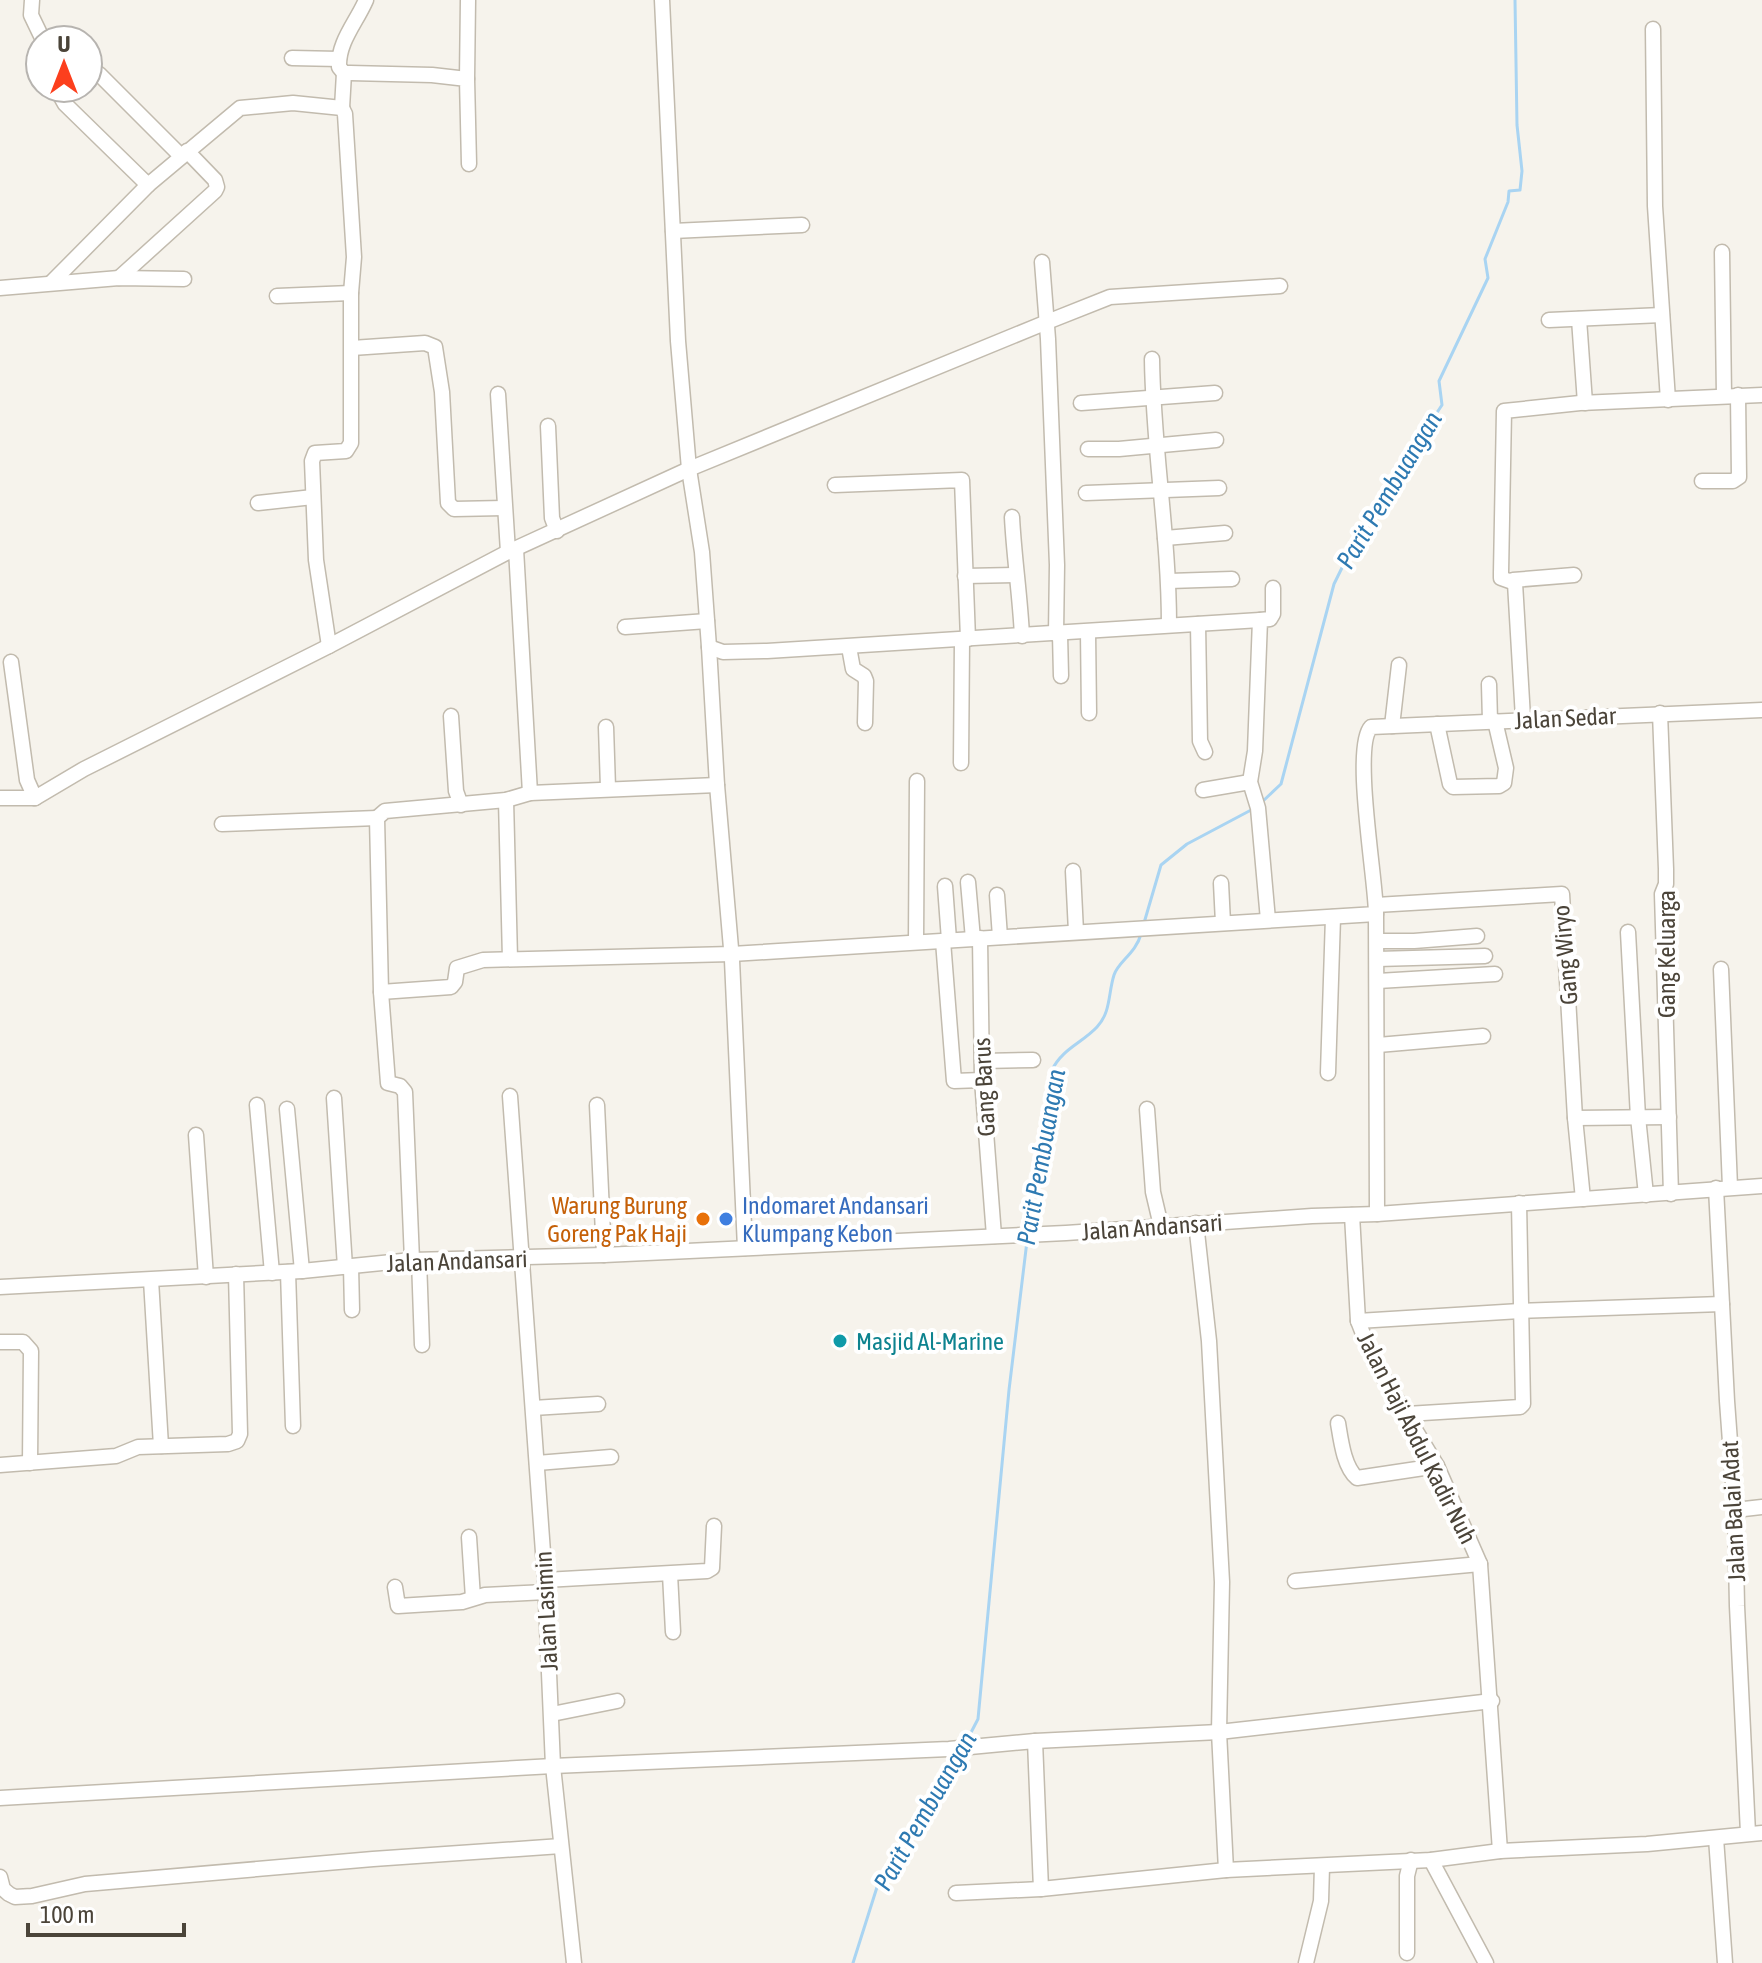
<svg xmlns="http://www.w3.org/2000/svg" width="1762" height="1963" font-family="'Asap Condensed',sans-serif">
<rect width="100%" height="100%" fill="#f6f3ec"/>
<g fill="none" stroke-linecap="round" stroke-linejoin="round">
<g stroke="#a9d4f2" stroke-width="3">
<polyline points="1262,802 1281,784 1334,584 1365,521 1442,405 1439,381 1488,278 1485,259 1508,202 1509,191 1520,190 1522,171 1517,125 1515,0"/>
<polyline points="1144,923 1161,865 1187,844 1253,809"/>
<path d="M1027,1230L1026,1220L1034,1191V1168L1052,1070C1062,1049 1082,1043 1097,1027C1111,1012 1108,994 1114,975C1118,962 1136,953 1141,934"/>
<polyline points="965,1744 978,1719 1009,1390 1027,1241"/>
<polyline points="853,1963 878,1884 959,1754"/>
</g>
<g stroke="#c2bbae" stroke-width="17">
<g id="minor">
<polyline points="32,0 31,15 43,40"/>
<path d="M366,0C356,23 338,42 339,67L344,73H350L432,75L467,79L469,164"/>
<polyline points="662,0 678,341 689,469 702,552 709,647 717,785 732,960 745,1248"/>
<polyline points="1653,29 1655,206 1668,400"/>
<polyline points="292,58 339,59"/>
<polyline points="88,74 99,74 181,156"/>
<polyline points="467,79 468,0"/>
<polyline points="56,88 65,104 148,185 240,108 293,103 342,108 345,114 354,257 351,293 351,443 346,451 315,453 312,461 316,560 329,646"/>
<polyline points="342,108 344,73"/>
<polyline points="673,231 802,225"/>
<polyline points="1722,252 1724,396"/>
<polyline points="1042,262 1048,339 1057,565 1056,634"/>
<polyline points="119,278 215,191 217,187 215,180 187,151"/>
<polyline points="52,282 148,185"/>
<polyline points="0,288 119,278 184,279"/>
<polyline points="277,296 351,293"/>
<polyline points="1579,319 1585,403"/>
<polyline points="1549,320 1662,315"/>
<polyline points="352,348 425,343 435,347 442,392 448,503 454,509 504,508"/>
<path d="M1152,359C1153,448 1169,536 1169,625"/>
<polyline points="498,394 508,552"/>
<polyline points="1081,403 1215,393"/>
<polyline points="548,426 552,518 557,531"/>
<polyline points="1088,449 1119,449 1216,440"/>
<polyline points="1702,481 1733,481 1739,477 1738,395"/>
<polyline points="835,485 962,480 968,639"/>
<polyline points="1086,493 1219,488"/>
<polyline points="258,503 313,497"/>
<path d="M1012,517C1014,557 1020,595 1022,636"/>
<polyline points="1165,538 1225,533"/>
<polyline points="516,549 530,793"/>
<polyline points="965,576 1015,575"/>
<polyline points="1513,580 1574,575"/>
<polyline points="1169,581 1232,579"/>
<polyline points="1198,624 1200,741 1205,752"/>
<polyline points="625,627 707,621"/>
<polyline points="1088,632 1089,713"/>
<polyline points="1060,634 1061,676"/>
<polyline points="709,647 723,652 767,651 1260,620"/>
<polyline points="849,647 853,669 864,676 866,681 865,723"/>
<polyline points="11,662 27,780 35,798"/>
<polyline points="1489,684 1490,721"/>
<polyline points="1660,713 1666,869 1666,884 1662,894 1671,1194"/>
<polyline points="451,716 456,791 461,805"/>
<polyline points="1523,718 1515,583 1501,578 1501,573 1504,411 1580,403 1762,395"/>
<polyline points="1437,724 1450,784 1453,787 1499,786 1504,783 1506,768 1495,721"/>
<polyline points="1392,726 1399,665"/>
<polyline points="606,727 608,788"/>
<polyline points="961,763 962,640"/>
<polyline points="1203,790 1250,782"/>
<polyline points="0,798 35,798 84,769 329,646 508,552 689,469 1047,322 1110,297 1280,286"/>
<polyline points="506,800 510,959"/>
<polyline points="222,824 377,818"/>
<polyline points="1073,871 1076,932"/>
<polyline points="968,882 973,939"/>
<polyline points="1221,883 1223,923"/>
<polyline points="945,886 949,940"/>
<polyline points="997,895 1000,937"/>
<polyline points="1376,905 1562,894 1575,1118 1583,1199"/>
<polyline points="1376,914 1377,1214"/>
<polyline points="1268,920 1258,808 1250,782 1255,751 1260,620 1270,619 1273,614 1273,588"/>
<polyline points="1628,932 1638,1117 1646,1195"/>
<polyline points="980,938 982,1080 994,1236"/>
<polyline points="943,941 954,1081 982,1080"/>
<polyline points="1377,941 1414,941 1477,936"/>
<polyline points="916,942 917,781"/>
<polyline points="1377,959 1485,956"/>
<polyline points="1721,969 1730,1187"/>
<polyline points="1378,981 1495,974"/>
<path d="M381,992L451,987L455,982L457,968L483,960L732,954L1376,914C1376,880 1352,747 1371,727L1762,710"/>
<polyline points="1378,1045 1483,1036"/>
<polyline points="982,1061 1033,1060"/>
<polyline points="1328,1073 1333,917"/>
<polyline points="510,1096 545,1580 553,1766 574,1963"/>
<polyline points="334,1098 345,1267"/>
<polyline points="257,1105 272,1273"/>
<polyline points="597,1105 604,1255"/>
<polyline points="287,1109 302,1271"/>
<polyline points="1147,1109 1153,1192 1161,1226"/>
<polyline points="1575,1118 1669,1117"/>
<polyline points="196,1135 206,1277"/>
<polyline points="1716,1188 1727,1401 1735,1510 1737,1606 1748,1833"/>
<polyline points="1352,1215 1358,1321 1374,1362 1437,1466 1480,1564 1500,1851"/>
<polyline points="1196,1223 1209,1341 1222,1582 1219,1732 1226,1870"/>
<polyline points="412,1260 405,1092 400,1086 388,1083 381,992 377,818 385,811 506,800 530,793 717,785"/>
<polyline points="419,1260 422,1345"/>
<polyline points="351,1266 352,1310"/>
<polyline points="288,1272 293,1426"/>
<polyline points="151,1280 161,1446"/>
<polyline points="0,1287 302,1271 412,1260 604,1255 1066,1233 1312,1216 1377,1214 1762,1186"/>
<polyline points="1358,1321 1520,1311 1722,1304"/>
<polyline points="0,1342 23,1342 31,1351 30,1463"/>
<polyline points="533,1408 598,1404"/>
<polyline points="1407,1414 1520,1407 1523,1404 1519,1203"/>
<path d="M1338,1423C1341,1441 1344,1467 1357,1478L1437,1466"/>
<polyline points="537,1463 611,1457"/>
<polyline points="0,1465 116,1456 138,1447 228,1444 237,1441 240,1434 236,1274"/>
<polyline points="1735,1510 1762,1507"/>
<polyline points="469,1537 473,1598"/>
<polyline points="670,1574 673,1632"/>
<polyline points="545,1580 707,1571 712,1568 714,1526"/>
<polyline points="1295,1581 1480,1564"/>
<polyline points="395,1587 398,1606 462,1602 485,1595 546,1592"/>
<polyline points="552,1714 617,1701"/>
<polyline points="1035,1741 1041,1889"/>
<polyline points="0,1798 553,1766 949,1749 1035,1741 1219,1732 1492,1701"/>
<polyline points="1716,1838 1725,1963"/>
<polyline points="1431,1860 1486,1963"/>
<polyline points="0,1877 3,1889 9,1894 15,1897 32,1896 85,1884 373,1859 561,1846"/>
<polyline points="956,1893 1041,1889 1226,1870 1431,1860 1500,1851 1647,1844 1762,1833"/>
<polyline points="1407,1953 1407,1876 1411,1860"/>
<polyline points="1306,1963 1321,1901 1322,1866"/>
</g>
</g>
<use href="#minor" stroke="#fff" stroke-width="14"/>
</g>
<circle fill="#e8710a" stroke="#fff" stroke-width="3" cx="703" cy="1219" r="8"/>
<circle fill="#3f7fe0" stroke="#fff" stroke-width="3" cx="726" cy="1219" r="8"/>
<circle fill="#0f9aa8" stroke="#fff" stroke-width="3" cx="840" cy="1341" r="8"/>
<g text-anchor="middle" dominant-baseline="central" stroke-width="8" stroke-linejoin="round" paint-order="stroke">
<g font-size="24" fill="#4b4439" stroke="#fff">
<text transform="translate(1565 718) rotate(-3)">Jalan Sedar</text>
<text transform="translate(1666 954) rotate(-90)">Gang Keluarga</text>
<text transform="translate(1565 955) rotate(-95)">Gang Wiryo</text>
<text transform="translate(984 1087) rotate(-93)">Gang Barus</text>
<text transform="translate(1152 1227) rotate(-4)">Jalan Andansari</text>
<text transform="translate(457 1261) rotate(-2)">Jalan Andansari</text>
<text transform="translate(1417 1438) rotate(63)">Jalan Haji Abdul Kadir Nuh</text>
<text transform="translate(1733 1511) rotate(-93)">Jalan Balai Adat</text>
<text transform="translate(546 1611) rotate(-93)">Jalan Lasimin</text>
</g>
<g font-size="24" fill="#c56008" stroke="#fff" text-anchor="end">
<text x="687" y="1205">Warung Burung<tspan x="687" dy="28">Goreng Pak Haji</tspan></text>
</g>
<g font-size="24" fill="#366cbe" stroke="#fff" text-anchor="start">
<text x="742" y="1205">Indomaret Andansari<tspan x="742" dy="28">Klumpang Kebon</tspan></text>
</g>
<g font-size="24" fill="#0d838f" stroke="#fff" text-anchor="start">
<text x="856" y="1341">Masjid Al-Marine</text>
</g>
<g font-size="26" font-style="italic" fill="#2e7ab2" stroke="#fff">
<text transform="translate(1389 490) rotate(-59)">Parit Pembuangan</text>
<text transform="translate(1041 1157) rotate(-80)">Parit Pembuangan</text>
<text transform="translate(925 1811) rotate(-60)">Parit Pembuangan</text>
</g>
</g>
<g transform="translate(64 64)"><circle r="38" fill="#ffffff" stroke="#b7b4b0" stroke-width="2"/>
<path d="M0-6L14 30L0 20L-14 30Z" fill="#fc3f1d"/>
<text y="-12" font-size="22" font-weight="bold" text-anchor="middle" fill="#4b4439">U</text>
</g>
<path d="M28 1923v12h156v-12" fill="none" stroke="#4b4439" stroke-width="4"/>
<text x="40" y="1923" font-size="24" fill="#4b4439" stroke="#ffffff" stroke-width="6" paint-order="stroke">100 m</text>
</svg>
